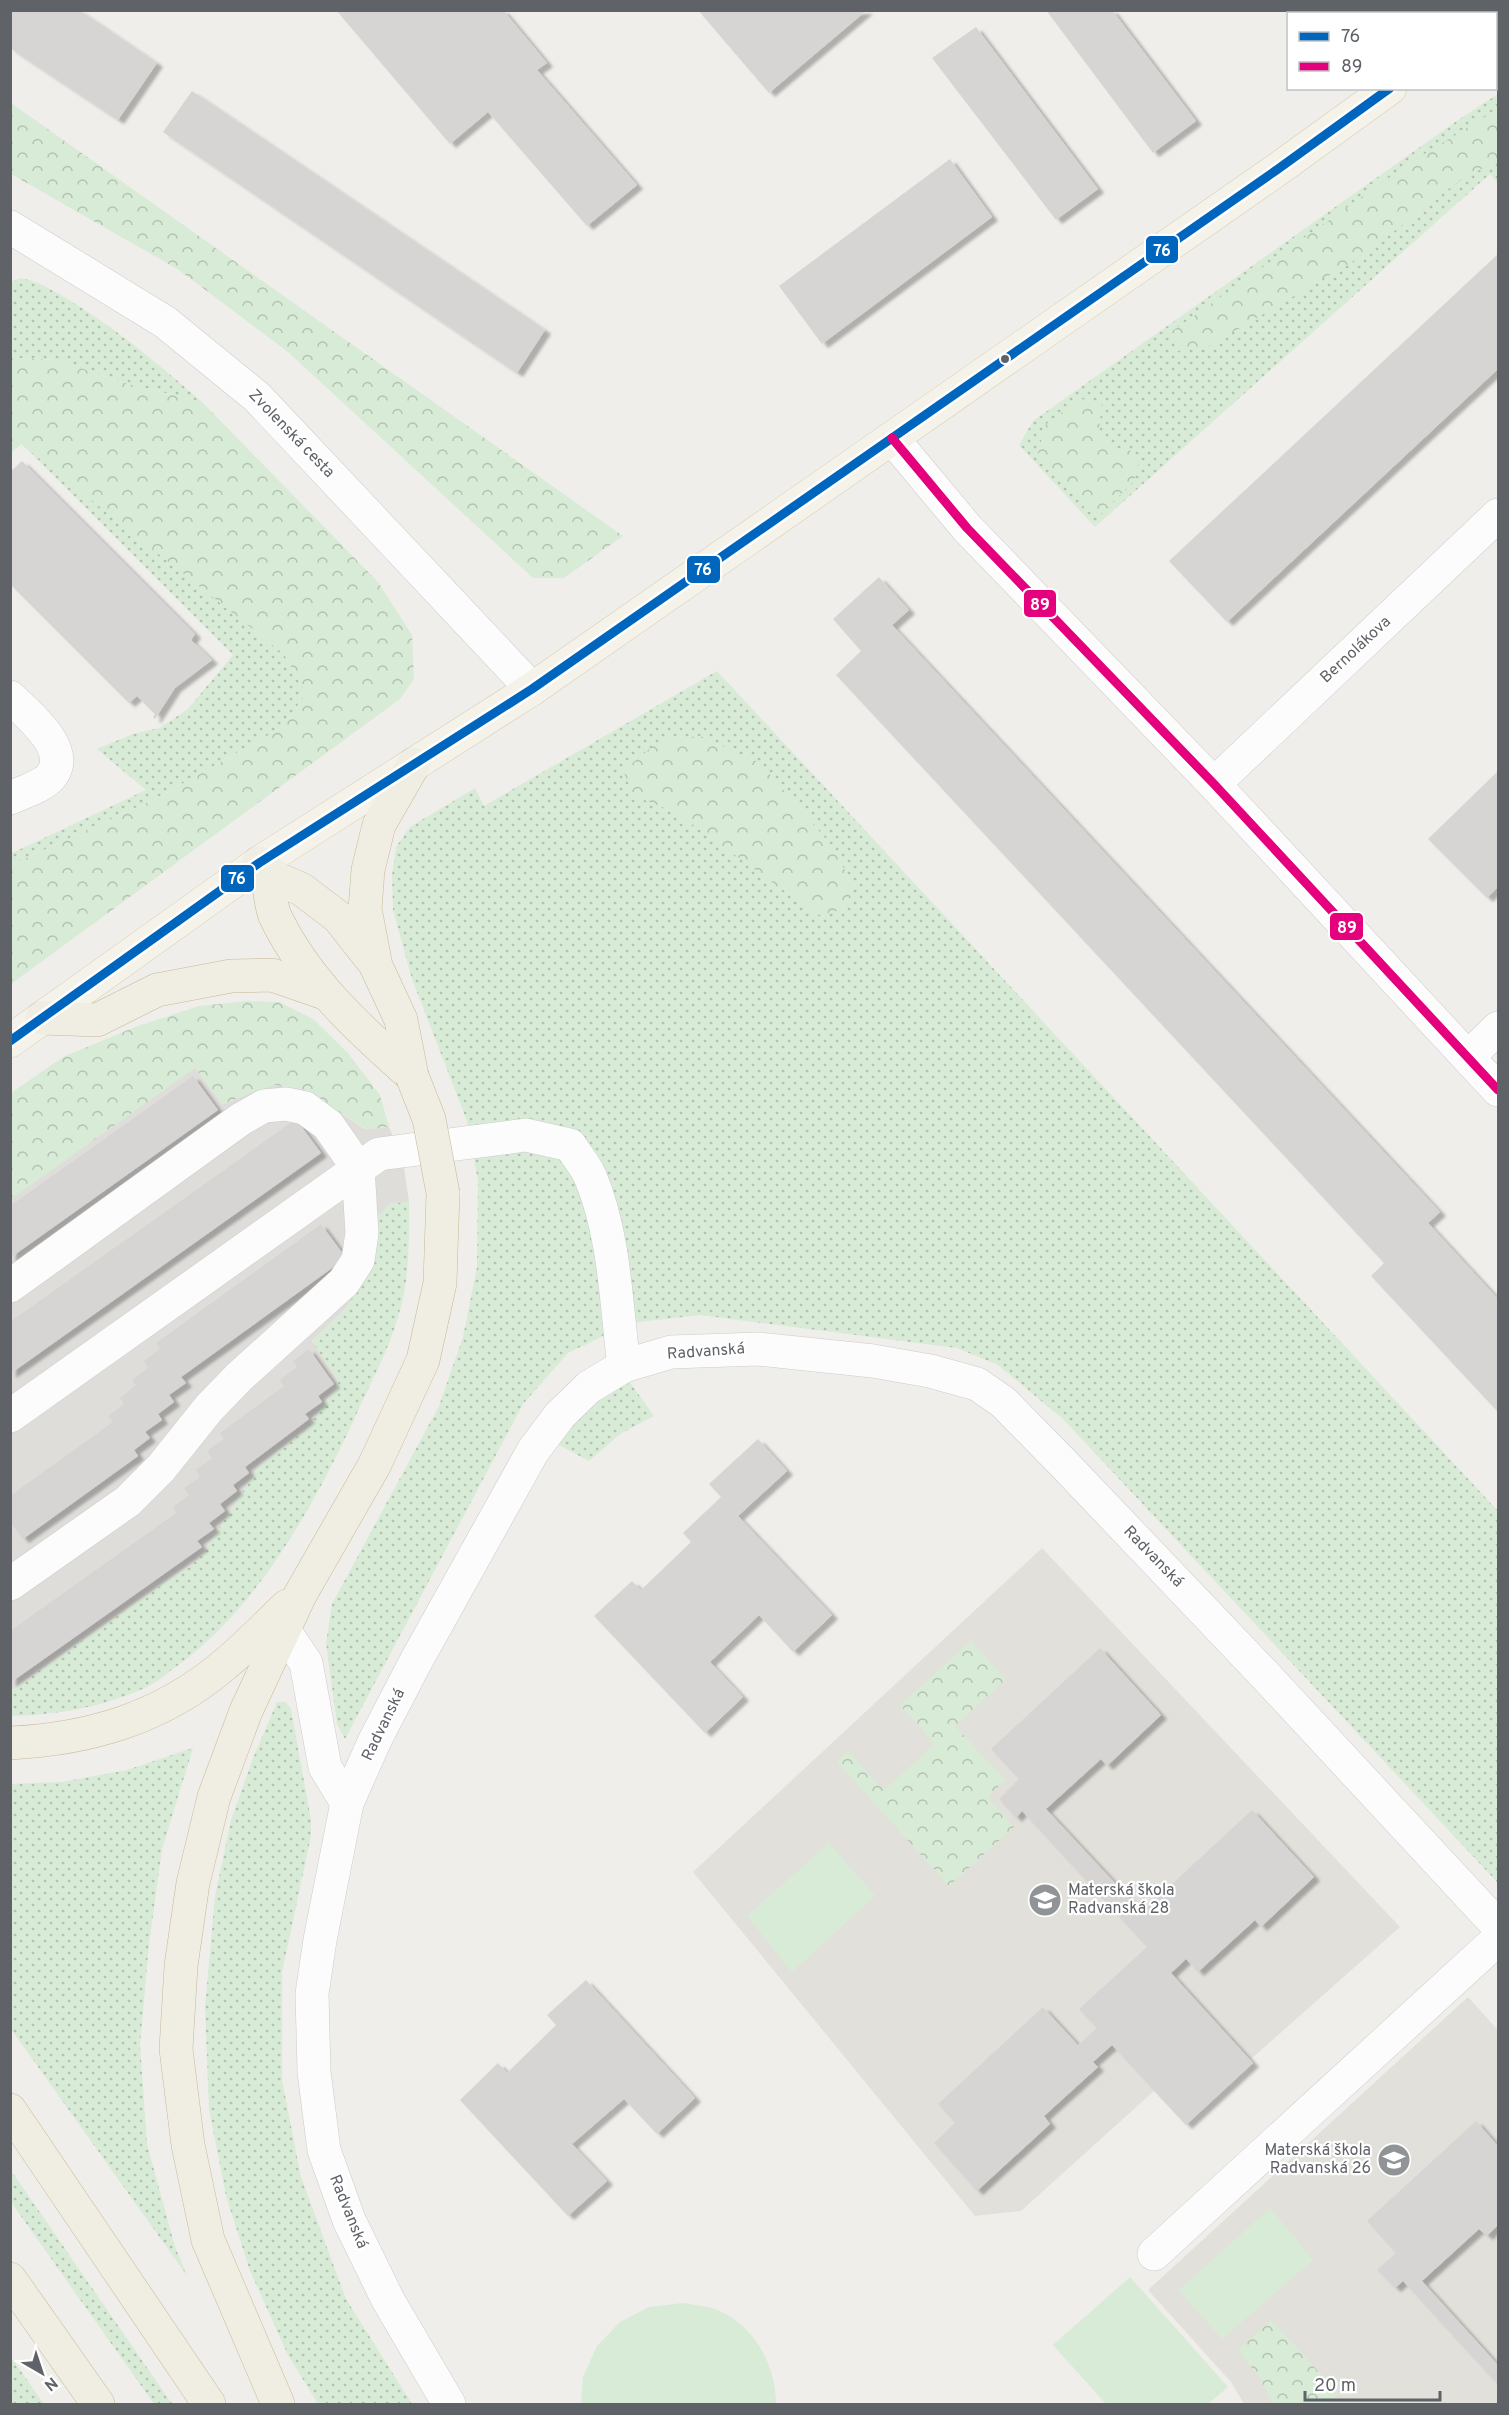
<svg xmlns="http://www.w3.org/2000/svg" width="1509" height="2415" font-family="Overpass,sans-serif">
<defs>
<pattern id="grass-dots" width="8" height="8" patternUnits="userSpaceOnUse" patternTransform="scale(1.5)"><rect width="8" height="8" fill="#d8ebd6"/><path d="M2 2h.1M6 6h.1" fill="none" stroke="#b2c2b1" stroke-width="1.8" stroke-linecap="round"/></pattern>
<pattern id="forest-crowns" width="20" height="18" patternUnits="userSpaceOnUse" patternTransform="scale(1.5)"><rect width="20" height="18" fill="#d8ebd6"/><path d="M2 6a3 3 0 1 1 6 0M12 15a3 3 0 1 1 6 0" fill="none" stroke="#b2c2b1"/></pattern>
<filter id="shadow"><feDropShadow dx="6" dy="4" stdDeviation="1.5" flood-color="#0004"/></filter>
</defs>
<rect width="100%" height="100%" fill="#efeeea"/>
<polygon fill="#dfddda" points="195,1067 222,1104 272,1085 304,1089 365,1129 389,1127 403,1161 409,1202 389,1204 363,1280 346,1308 312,1341 339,1382 307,1429 260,1465 199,1559 11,1691 10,1199"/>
<g fill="#e2e0da">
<polygon points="1042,1548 1400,1927 1251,2059 1253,2063 1186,2125 1154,2091 1021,2211 975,2216 693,1872"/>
<polygon points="1468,1997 1498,2030 1498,2404 1244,2404 1231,2382 1148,2290"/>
</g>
<g fill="url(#grass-dots)">
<polygon points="1498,94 1498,183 1490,174 1095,527 1019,445 1033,421 1458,120"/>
<path d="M21,278C44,283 62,296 82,308C125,336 163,368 202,402L128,384L57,360L11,358L10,282Z"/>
<polygon points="21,443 284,654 306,694 281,728 157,798 11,865 10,854 146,790 97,749 133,734 159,728 187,710 233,655"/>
<polygon points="717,671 1498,1511 1498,1883 1063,1419 998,1365 957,1348 700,1315 630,1323 568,1353 523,1404 345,1739 337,1724 326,1643 332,1604 439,1406 463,1337 477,1267 478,1181 467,1121 412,979 393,910 392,875 396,847 410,827 475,788 484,806"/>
<path d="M409,1202C409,1237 410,1272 401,1306C393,1339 377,1371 362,1402C319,1497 260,1608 173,1669C165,1675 156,1683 147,1687C104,1707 57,1715 11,1716L10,1691L199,1559L260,1465L307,1429L339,1382L312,1341L346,1308L363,1280L376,1219L389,1204Z"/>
<path d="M629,1381L654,1416L620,1434L589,1461L559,1445C578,1416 598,1399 629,1381Z"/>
<polygon points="277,1702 285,1702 291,1709 311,1820 311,1836 282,1972 282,2080 301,2177 346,2299 412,2404 318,2404 288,2355 250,2271 226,2196 209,2109 205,2008 215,1896 231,1820 253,1758"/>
<polygon points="193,1748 162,1849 149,1944 140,2045 147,2144 175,2247 188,2277 11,2029 10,1784 62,1782 127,1770"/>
<polygon points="10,2169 170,2401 173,2404 154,2404 11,2202"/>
<polygon points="11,2357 44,2404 11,2404"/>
</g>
<g fill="url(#forest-crowns)">
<polygon points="11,103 623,536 564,578 533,578 288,352 179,270 11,174"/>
<polygon points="1498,109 1498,160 1459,181 1362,256 1206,348 1177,351 1171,332 1411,162"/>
<polygon points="11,358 57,360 128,384 202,402 378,582 412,635 414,679 400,699 11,984 11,865 157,798 281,728 306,694 284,654 21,444 11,453"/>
<polygon points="1081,399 1102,402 1099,431 1110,446 1131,451 1139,462 1134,481 1100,515 1085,508 1038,453 1045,425"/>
<polygon points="700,736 760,763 833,847 854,888 842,910 818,915 675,812 634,796 623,771 659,741"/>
<polygon points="247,1001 279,1002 313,1019 347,1052 380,1095 389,1127 366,1129 304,1089 273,1085 222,1104 195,1068 11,1199 11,1093 63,1057 135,1027 199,1006"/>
<polygon points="971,1641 1006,1679 955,1726 1005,1780 987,1797 1014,1827 949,1886 837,1762 848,1751 884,1790 935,1744 900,1705"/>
<polygon points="1271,2320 1339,2394 1328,2404 1273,2404 1260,2378 1238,2350"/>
</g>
<g fill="#d8ebd6">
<polygon points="829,1843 875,1896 792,1972 747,1916"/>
<polygon points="1270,2208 1313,2260 1222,2339 1179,2290"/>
<polygon points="1130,2277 1228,2387 1208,2404 1106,2404 1053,2345"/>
<path d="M683,2303C693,2305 705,2306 715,2309C754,2324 776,2365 776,2404H581L583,2377L597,2346L620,2322L649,2307Z"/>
</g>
<g fill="#d6d5d3" filter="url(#shadow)">
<polygon points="10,10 79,10 157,63 118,120 10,48"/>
<polygon points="336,10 503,10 547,63 537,70 637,185 587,226 488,112 450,144"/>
<polygon points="698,10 867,10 769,93"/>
<polygon points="1046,10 1112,10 1196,121 1153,153"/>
<polygon points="976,27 1098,189 1056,220 932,58"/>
<polygon points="192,91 545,330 517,373 163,132"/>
<polygon points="950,159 992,217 822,344 779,286"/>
<polygon points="1498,254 1498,369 1227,622 1169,561"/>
<polygon points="22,461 195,634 191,640 212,660 175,688 155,719 153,717 155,714 137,696 129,703 10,584 10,472"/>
<polygon points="879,577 909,610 892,625 1440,1212 1428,1223 1498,1299 1498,1412 1371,1276 1384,1263 836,675 861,651 833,619"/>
<polygon points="1498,771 1498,887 1487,898 1428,839"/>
<polygon points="193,1076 218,1110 10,1258 10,1206"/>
<polygon points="296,1119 321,1153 10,1374 10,1322"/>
<polygon points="321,1224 346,1258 181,1377 186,1383 169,1395 174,1402 158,1414 162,1420 145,1432 150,1438 134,1450 138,1456 23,1539 10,1522 10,1496 113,1422 108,1416 124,1404 120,1398 136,1385 132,1380 148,1368 144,1361 160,1349 156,1343"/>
<polygon points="309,1349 334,1384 318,1396 322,1402 305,1414 309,1419 245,1467 249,1473 233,1485 237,1491 220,1504 225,1511 209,1523 214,1529 197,1541 202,1547 10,1683 10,1631 176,1513 173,1507 189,1495 184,1488 200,1477 196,1470 212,1458 207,1451 224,1439 220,1433 284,1386 280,1380 297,1367 293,1361"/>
<polygon points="758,1439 787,1471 738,1516 832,1615 793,1652 759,1615 710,1662 743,1697 705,1733 594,1616 632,1581 641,1590 691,1542 683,1533 721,1497 709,1484"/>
<polygon points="1100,1648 1161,1715 1107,1766 1101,1759 1046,1809 1142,1912 1252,1810 1314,1877 1261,1927 1255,1920 1198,1972 1186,1959 1171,1973 1253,2063 1186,2125 1112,2045 1093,2062 1098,2067 1044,2116 1050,2124 977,2191 934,2143 955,2123 938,2104 1043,2007 1078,2045 1097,2028 1079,2009 1147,1947 1022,1811 1016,1818 999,1799 1019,1779 991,1749"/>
<polygon points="586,1980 695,2098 657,2134 624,2099 572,2144 607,2181 568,2216 460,2100 498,2063 507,2073 556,2025 547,2015"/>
<polygon points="1476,2121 1498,2146 1498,2225 1487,2236 1479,2229 1422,2281 1498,2365 1498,2385 1403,2281 1395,2288 1377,2270 1396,2253 1367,2221"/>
</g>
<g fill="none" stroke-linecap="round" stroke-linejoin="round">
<g stroke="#cbcccc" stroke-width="34">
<g id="minor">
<polyline points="10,227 165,322 257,397 532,689"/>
<polyline points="892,438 967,528 1214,784 1498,1090"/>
<path d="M10,697C27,714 71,748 52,775C44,786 23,792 10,798"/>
<polyline points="1214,784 1498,515"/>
<polyline points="1468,1057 1498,1028"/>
<polyline points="10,1286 241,1119 264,1106 286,1104 305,1108 328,1125 358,1168 362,1233 358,1260 344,1282 239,1377 209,1408 161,1468 128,1501 10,1584"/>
<path d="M10,1416L379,1154L526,1135L570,1145C576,1155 585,1165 590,1176C615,1235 616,1304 624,1366"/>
<polyline points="283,1629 306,1663 325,1767 347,1803"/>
<polyline points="1154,2254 1498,1939"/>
<polyline points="449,2404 388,2300 349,2220 324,2150 314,2072 312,1994 320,1940 347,1803 375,1740 415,1663 533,1451 560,1415 589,1387 624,1366 671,1352 758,1349 873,1361 930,1371 977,1384 1003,1402 1062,1462 1263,1673 1498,1926"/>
</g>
</g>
<g stroke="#d7ceb8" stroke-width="34">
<g id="major">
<polyline points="1491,14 1496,10"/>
<polyline points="1496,52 1498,51"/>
<polyline points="10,1041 259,863 532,689 1278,169 1390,88"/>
</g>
</g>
<g stroke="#c8b996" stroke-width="34">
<g id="highway">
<path d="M259,863C262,870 266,877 268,884C271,895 271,906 275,916C306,981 359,1029 412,1076"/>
<polyline points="259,863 278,879 301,889 338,917 372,960"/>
<polyline points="42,1018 97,1020 157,990 231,976 272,975 324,993"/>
<polyline points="412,1076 401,1020 376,966 365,909 368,870 379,825 414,764"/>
<path d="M10,1743C90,1739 161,1718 223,1666C246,1647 266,1626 287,1606"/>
<polyline points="10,2110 209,2404"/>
<polyline points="10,2279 98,2404"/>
<polyline points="278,2404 208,2240 188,2145 176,2049 181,1966 193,1883 214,1797 246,1711 300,1595 375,1464 423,1360 440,1283 443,1193"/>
</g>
</g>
<use href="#minor" stroke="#fdfcfc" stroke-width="33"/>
<use href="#major" stroke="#f4f2e9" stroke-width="33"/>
<use href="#highway" stroke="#f0ede3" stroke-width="33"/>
<g stroke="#c8b996" stroke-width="34" stroke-linecap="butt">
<polyline id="highway-bridge" points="412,1076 429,1119 443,1193"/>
</g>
<use href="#highway-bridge" stroke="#f0ede3" stroke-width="33"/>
<g stroke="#fff" stroke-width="14">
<polyline id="bus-1" points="10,1041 259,863 532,689 1278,169 1390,88"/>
</g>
<g stroke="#fff" stroke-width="14">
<polyline id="bus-2" points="892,438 967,528 1214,784 1498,1090"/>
</g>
<use href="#bus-1" stroke="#0065bd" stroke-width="9"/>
<use href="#bus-2" stroke="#e5007d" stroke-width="9"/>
</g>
<defs>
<g id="school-disc" transform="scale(1.725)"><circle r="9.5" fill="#919496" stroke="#fff"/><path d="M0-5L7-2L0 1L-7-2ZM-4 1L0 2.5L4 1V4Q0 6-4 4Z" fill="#fff"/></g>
</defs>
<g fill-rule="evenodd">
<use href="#school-disc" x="1045" y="1900"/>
<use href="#school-disc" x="1394" y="2160"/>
</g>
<circle fill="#5f6368" stroke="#fff" stroke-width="2" cx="1005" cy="359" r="5"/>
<g text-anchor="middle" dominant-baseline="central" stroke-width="4.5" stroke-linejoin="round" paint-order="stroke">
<g font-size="16" fill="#5f6368" stroke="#fff">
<text transform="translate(291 434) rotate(46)">Zvolenská cesta</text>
<text transform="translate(1356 650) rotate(-43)">Bernolákova</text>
<text transform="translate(706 1352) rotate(-4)">Radvanská</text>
<text transform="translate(1153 1557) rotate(46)">Radvanská</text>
<text transform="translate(384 1725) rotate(-64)">Radvanská</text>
<text transform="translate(348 2212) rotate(68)">Radvanská</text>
</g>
<g font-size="16" fill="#5f6368" stroke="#fff" text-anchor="start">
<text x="1068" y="1891">Materská škola<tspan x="1068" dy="18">Radvanská 28</tspan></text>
<text x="1371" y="2151" text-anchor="end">Materská škola<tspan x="1371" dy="18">Radvanská 26</tspan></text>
</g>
</g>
<g stroke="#fff" stroke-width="2">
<rect x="1145" y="235" width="34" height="29" rx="6" fill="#0065bd"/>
<rect x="686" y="555" width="35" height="29" rx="6" fill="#0065bd"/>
<rect x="1023" y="589" width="34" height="29" rx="6" fill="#e5007d"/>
<rect x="220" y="864" width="35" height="29" rx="6" fill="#0065bd"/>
<rect x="1329" y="912" width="35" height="29" rx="6" fill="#e5007d"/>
</g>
<g font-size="16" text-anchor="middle" font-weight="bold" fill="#fff">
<text x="1162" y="256">76</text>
<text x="703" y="575">76</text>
<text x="1040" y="610">89</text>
<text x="237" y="884">76</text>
<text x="1347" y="933">89</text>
</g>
<rect width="1509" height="2415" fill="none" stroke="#5f6368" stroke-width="24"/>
<rect x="1287" y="12" width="210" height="78" fill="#ffffff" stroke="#bfc1c3" stroke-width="1.5"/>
<rect x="1299" y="32" width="30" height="9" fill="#0065bd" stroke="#bfc1c3" stroke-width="1.5"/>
<text x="1341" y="42" font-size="18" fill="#5f6368">76</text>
<rect x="1299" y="62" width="30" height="9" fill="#e5007d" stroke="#bfc1c3" stroke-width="1.5"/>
<text x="1341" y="72" font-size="18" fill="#5f6368">89</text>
<g transform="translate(42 2373) rotate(141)" stroke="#ffffff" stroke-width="4.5" paint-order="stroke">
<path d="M0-4.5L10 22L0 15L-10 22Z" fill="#5f6368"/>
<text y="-9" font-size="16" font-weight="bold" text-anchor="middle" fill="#5f6368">N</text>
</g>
<path d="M1305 2391v9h135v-9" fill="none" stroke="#5f6368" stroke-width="3"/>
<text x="1314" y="2391" font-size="18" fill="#5f6368" stroke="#ffffff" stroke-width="4.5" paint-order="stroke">20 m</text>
</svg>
